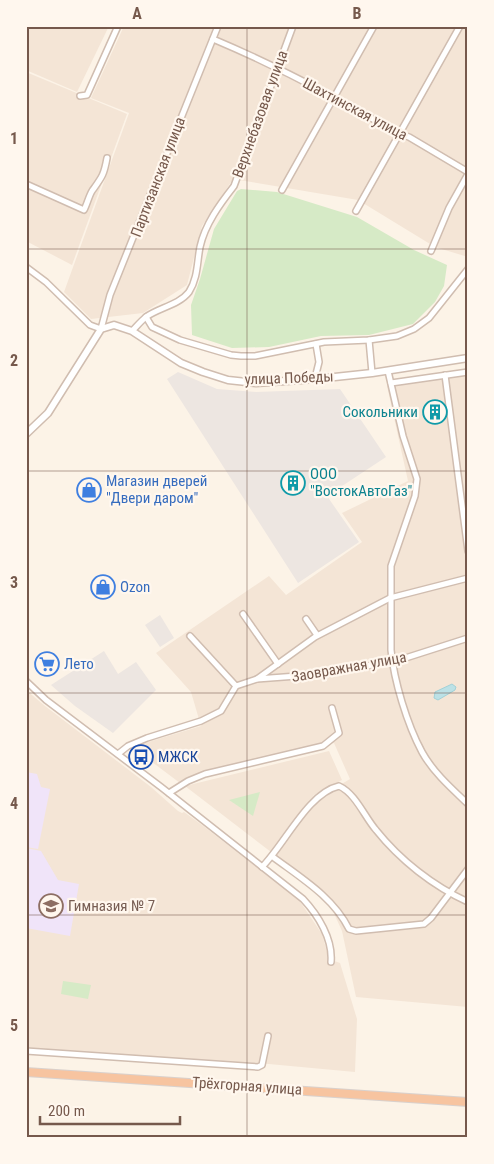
<svg xmlns="http://www.w3.org/2000/svg" width="494" height="1164" font-family="'Roboto Condensed',sans-serif">
<rect width="100%" height="100%" fill="#fcf3e7"/>
<g fill="#f4e5d6">
<polygon points="26,26 109,26 77,92 26,70"/>
<polygon points="124,26 468,26 468,257 435,247 358,200 233,179 202,226 187,285 143,313 91,319 64,292 129,113 91,98"/>
<polygon points="26,72 127,114 72,265 26,241"/>
<polygon points="468,373 468,1007 356,997 342,931 332,909 303,876 275,855 318,798 350,779 334,743 180,783 132,747 201,726 191,692 156,653 269,576 286,595 362,542 342,513 408,481 387,386"/>
<polygon points="26,690 45,706 151,787 178,811 182,813 184,812 202,825 299,900 322,934 329,959 340,963 357,1019 355,1072 258,1063 219,1062 26,1048"/>
<polygon points="329,751 342,780 314,795 271,852 185,786"/>
</g>
<g fill="#ede6e1">
<polygon points="178,372 217,389 256,392 340,389 386,457 327,496 359,542 298,583 167,379"/>
<polygon points="160,615 174,638 160,647 145,625"/>
<polygon points="104,651 118,674 136,662 156,690 113,733 75,706 51,685"/>
</g>
<g fill="#f0e4f9">
<polygon points="26,772 37,774 41,787 50,789 38,849 26,847"/>
<polygon points="26,848 41,851 58,880 79,884 70,936 26,928"/>
</g>
<g fill="#d6eac6">
<polygon points="241,189 277,192 357,217 414,250 447,265 444,286 435,302 413,324 369,335 321,336 269,347 232,348 192,335 191,305 200,279 214,229 237,191"/>
<polygon points="260,792 253,816 229,800"/>
<polygon points="63,981 91,985 88,999 61,994"/>
</g>
<polygon fill="#bce1e6" stroke="#a2d1d7" points="452,684 456,687 455,690 438,700 434,698 435,692"/>
<g fill="none" stroke-linecap="round" stroke-linejoin="round">
<g stroke="#d0bdb0" stroke-width="8">
<g id="minor">
<path d="M213,39C277,66 338,98 399,134L409,137L468,172"/>
<polyline points="80,96 87,95 118,26"/>
<path d="M26,184L84,210C87,204 89,196 92,191C102,177 104,175 107,158"/>
<polyline points="282,190 374,26"/>
<polyline points="356,211 460,26"/>
<polyline points="431,251 449,208 468,174"/>
<polyline points="26,267 46,282 90,325 101,329 110,295 218,26"/>
<polyline points="146,317 152,327 180,340 231,355 241,356 255,356 324,342 369,340 397,336 414,329 429,318 468,269"/>
<path d="M132,331C136,327 141,321 146,317C158,308 179,305 189,292C198,278 197,262 200,247C205,224 220,204 234,186L293,26"/>
<polyline points="369,340 372,373"/>
<polyline points="316,344 319,362 316,374 316,379"/>
<path d="M388,371L403,436L417,479L415,496L391,566V650C394,681 407,724 422,752C433,772 451,788 468,804"/>
<polyline points="445,375 468,551"/>
<polyline points="391,383 468,372"/>
<polyline points="243,614 278,664"/>
<polyline points="306,619 317,635"/>
<polyline points="190,636 236,686"/>
<polyline points="257,679 297,676 393,662 468,638"/>
<path d="M26,681L46,700L161,787L303,899C318,915 333,939 331,962"/>
<polyline points="118,754 128,746 147,738 201,721 221,711 236,686 257,679 315,637 390,598 468,578"/>
<polyline points="169,793 188,781 205,774 323,746 339,733 332,708"/>
<path d="M273,857C301,878 333,897 349,929L356,931L424,924L431,918L468,869"/>
<path d="M262,867C285,844 308,793 339,786C356,794 364,816 376,830C400,860 433,886 468,902"/>
<polyline points="26,1051 258,1067 262,1065 268,1036"/>
</g>
</g>
<g stroke="#d0bdb0" stroke-width="9">
<polyline id="tertiary" points="26,434 48,413 101,329 114,325 132,331 181,363 203,372 228,380 256,383 316,379 372,373 468,358"/>
</g>
<g stroke="#d9d1cd" stroke-width="10">
<polyline id="trunk" points="26,1072 468,1102"/>
</g>
<use href="#minor" stroke="#fff" stroke-width="5"/>
<use href="#tertiary" stroke="#fff" stroke-width="6"/>
<use href="#trunk" stroke="#f7c4a0" stroke-width="8"/>
</g>
<path fill="none" stroke="#76594c" stroke-width="1" stroke-opacity="0.55" d="M247,26V1138M26,249H468M26,471H468M26,693H468M26,915H468"/>
<defs>
<g id="building-ring" transform="scale(1.25)"><circle r="9.5" fill="#fff7ee" stroke="#0f9aa8" stroke-width="1.5"/><path d="M-4-6H4V6H1V3H-1V6H-4ZM-2.5-4.3h1.7v1.8h-1.7ZM.8-4.3h1.7v1.8H.8ZM-2.5-1h1.7V.8h-1.7ZM.8-1h1.7V.8H.8Z" fill="#0f9aa8"/></g>
<g id="shop-ring" transform="scale(1.25)"><circle r="9.5" fill="#fff7ee" stroke="#3f7fe0" stroke-width="1.5"/><path d="M-5-2.5h2.3a2.7 3.5 0 0 1 5.4 0H5L5.5 6h-11ZM-1.5-2.5h3a1.5 2.3 0 0 0-3 0Z" fill="#3f7fe0"/></g>
<g id="supermarket-ring" transform="scale(1.25)"><circle r="9.5" fill="#fff7ee" stroke="#3f7fe0" stroke-width="1.5"/><path d="M-6-5.5h2.5l.6 2H6L4.5 2H-2.5L-4.4-4H-6ZM-1.5 3.2a1.3 1.3 0 1 0 .1 0ZM3 3.2a1.3 1.3 0 1 0 .1 0Z" fill="#3f7fe0"/></g>
<g id="bus-ring" transform="scale(1.25)"><circle r="9.5" fill="#fff7ee" stroke="#1a4fb4" stroke-width="1.5"/><path d="M-5-6H5V4H4V6H2V4H-2V6H-4V4H-5ZM-3.5-4V0h7V-4ZM-3.5 1.2v1.5H-2V1.2ZM2 1.2v1.5H3.5V1.2Z" fill="#1a4fb4"/></g>
<g id="school-ring" transform="scale(1.25)"><circle r="9.5" fill="#fff7ee" stroke="#8d6e63" stroke-width="1.5"/><path d="M0-5L7-2L0 1L-7-2ZM-4 1L0 2.5L4 1V4Q0 6-4 4Z" fill="#8d6e63"/></g>
</defs>
<g fill-rule="evenodd">
<use href="#building-ring" x="435" y="412"/>
<use href="#building-ring" x="293" y="483"/>
<use href="#shop-ring" x="89" y="490"/>
<use href="#shop-ring" x="103" y="587"/>
<use href="#supermarket-ring" x="47" y="664"/>
<use href="#bus-ring" x="141" y="757"/>
<use href="#school-ring" x="51" y="906"/>
</g>
<g text-anchor="middle" dominant-baseline="central" stroke-width="4.5" stroke-linejoin="round" paint-order="stroke">
<g font-size="15" fill="#76594c" stroke="#fff7ee">
<text transform="translate(355 109) rotate(28)">Шахтинская улица</text>
<text transform="translate(260 114) rotate(-70)">Верхнебазовая улица</text>
<text transform="translate(158 177) rotate(-69)">Партизанская улица</text>
<text transform="translate(289 378) rotate(-2)">улица Победы</text>
<text transform="translate(349 667) rotate(-10)">Заовражная улица</text>
<text transform="translate(247 1086) rotate(4)">Трёхгорная улица</text>
</g>
<g font-size="15" fill="#0d838f" stroke="#fff7ee" text-anchor="end">
<text x="418" y="412">Сокольники</text>
<text x="310" y="474" text-anchor="start">ООО<tspan x="310" dy="17">"ВостокАвтоГаз"</tspan></text>
</g>
<g font-size="15" fill="#366cbe" stroke="#fff7ee" text-anchor="start">
<text x="106" y="481">Магазин дверей<tspan x="106" dy="17">"Двери даром"</tspan></text>
<text x="120" y="587">Ozon</text>
<text x="64" y="664">Лето</text>
</g>
<g font-size="15" fill="#164399" stroke="#fff7ee" text-anchor="start">
<text x="158" y="757">МЖСК</text>
</g>
<g font-size="15" fill="#785e54" stroke="#fff7ee" text-anchor="start">
<text x="68" y="906">Гимназия № 7</text>
</g>
</g>
<rect width="494" height="1164" fill="none" stroke="#fff7ee" stroke-width="55"/>
<path d="M40 1116v8h140v-8" fill="none" stroke="#76594c" stroke-width="2.5"/>
<text x="48" y="1116" font-size="15" fill="#76594c" stroke="#fff7ee" stroke-width="4" paint-order="stroke">200 m</text>
<rect x="28" y="28" width="438" height="1108" fill="none" stroke="#76594c" stroke-width="2"/>
<g font-size="16" text-anchor="middle" font-weight="bold" fill="#76594c">
<text x="137" y="19">A</text>
<text x="357" y="19">B</text>
<text x="14" y="144">1</text>
<text x="14" y="366">2</text>
<text x="14" y="588">3</text>
<text x="14" y="809">4</text>
<text x="14" y="1031">5</text>
</g>
</svg>
